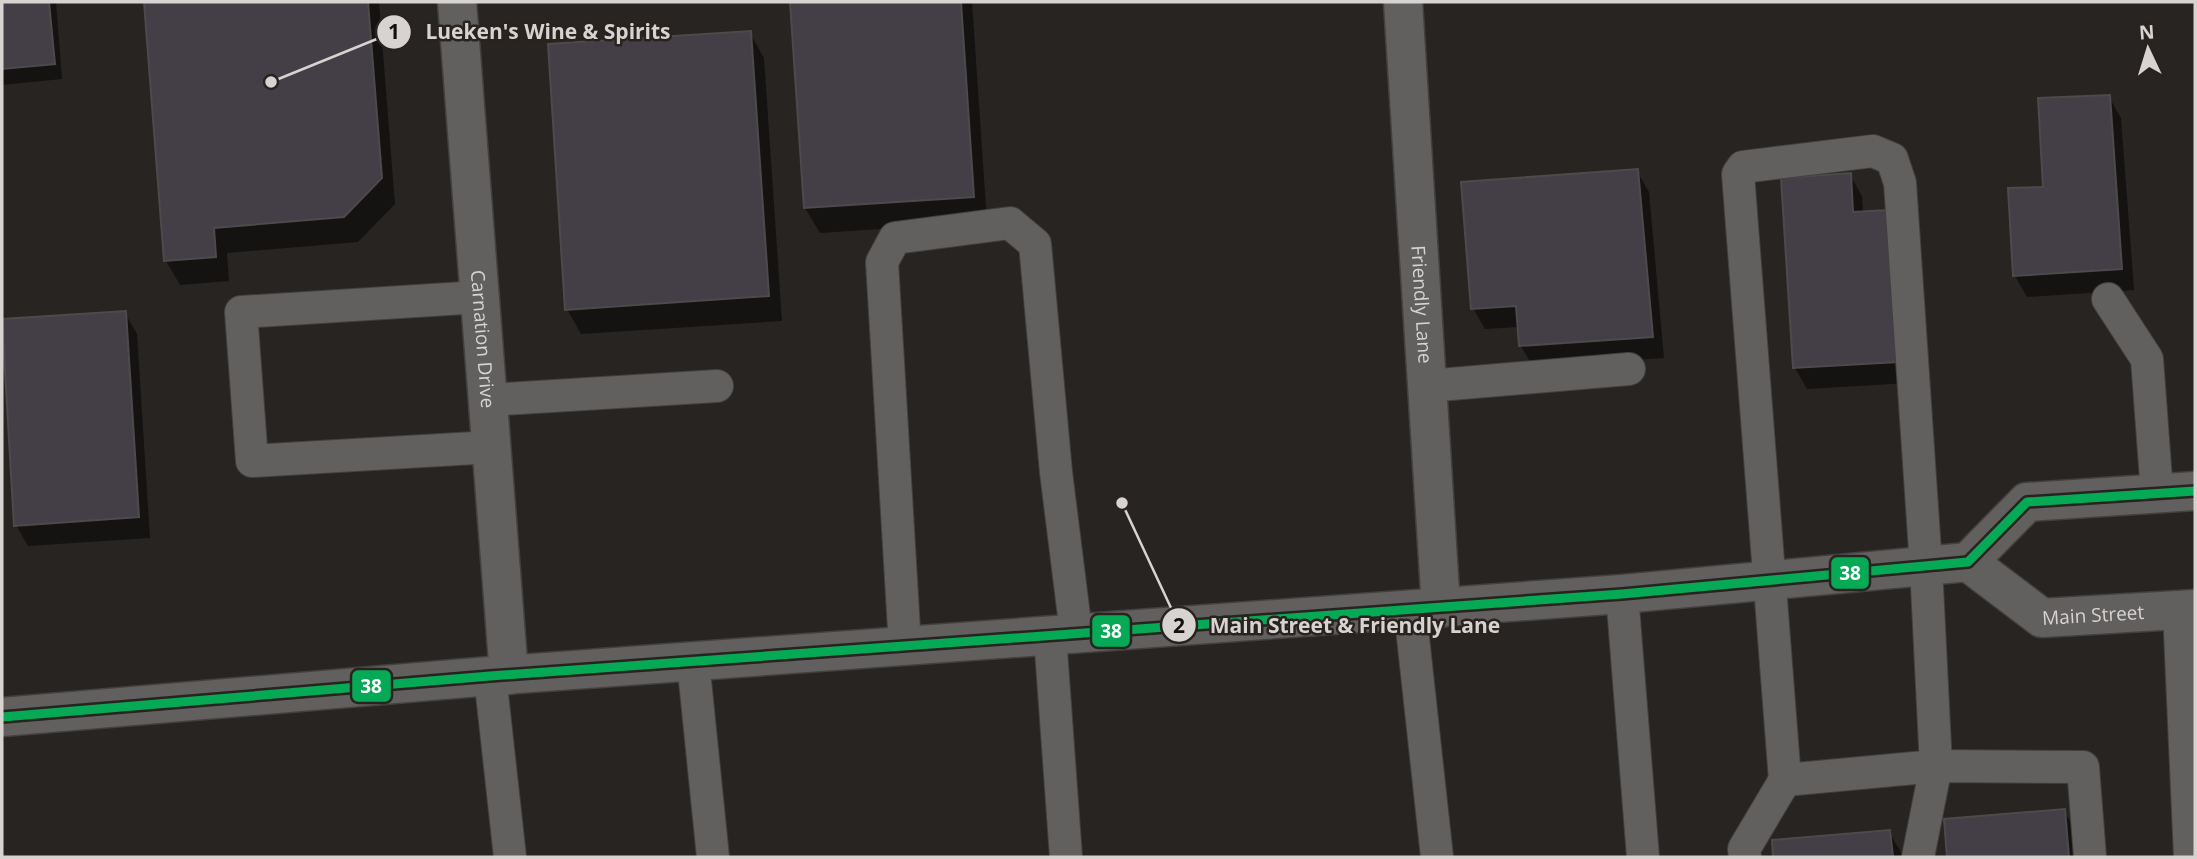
<svg xmlns="http://www.w3.org/2000/svg" width="2197" height="859" font-family="'Open Sans',sans-serif">
<rect width="100%" height="100%" fill="#272422"/>
<g fill="#0007">
<polygon points="2,2 56,2 62,79 2,85"/>
<polygon points="145,2 379,2 395,204 358,242 227,253 229,281 180,285 166,261"/>
<polygon points="792,2 972,2 987,222 820,233 805,208"/>
<polygon points="750,33 764,58 782,321 581,334 567,309"/>
<polygon points="2109,97 2121,118 2134,290 2027,297 2015,276 2045,188"/>
<polygon points="1637,171 1649,192 1664,358 1533,366 1520,345 1519,327 1485,329 1473,308"/>
<polygon points="1850,175 1862,196 1863,213 1909,383 1807,389 1795,368"/>
<polygon points="125,313 137,334 150,538 28,546 16,525"/>
<polygon points="2064,811 2079,836 2080,857 1949,857 1946,821"/>
<polygon points="1889,832 1904,857 1775,857 1774,842"/>
</g>
<g fill="#443f47" stroke="#4c4a4b" stroke-width="2">
<polygon points="2,2 49,2 55,64 2,69"/>
<polygon points="144,2 368,2 382,178 344,217 214,228 216,257 164,261"/>
<polygon points="790,2 961,2 974,197 804,208"/>
<polygon points="751,31 769,296 565,310 548,44"/>
<polygon points="2110,95 2122,269 2013,276 2008,188 2043,187 2038,98"/>
<polygon points="1638,169 1653,337 1519,346 1516,306 1471,309 1461,182"/>
<polygon points="1851,173 1853,212 1888,210 1898,362 1793,368 1781,178"/>
<polygon points="126,311 139,517 14,526 2,319"/>
<polygon points="2065,809 2069,857 1947,857 1944,819"/>
<polygon points="1890,830 1893,857 1773,857 1772,840"/>
</g>
<g fill="none" stroke-linecap="round" stroke-linejoin="round">
<g stroke="#43403f" stroke-width="34">
<g id="lane">
<polygon points="1873,151 1892,159 1900,183 1926,566 1936,766 1785,780 1738,174 1743,167"/>
<polyline points="480,297 241,312 252,461 492,447"/>
<polyline points="2108,299 2147,359 2157,493"/>
<polyline points="1427,386 1629,369"/>
<polyline points="488,400 717,386"/>
<polyline points="1622,594 1643,857"/>
<polyline points="1410,610 1437,857"/>
<polyline points="2179,610 2190,857"/>
<polyline points="1050,636 1066,857"/>
<polyline points="905,646 882,262 895,238 1010,223 1035,244 1056,472 1076,632"/>
<polyline points="693,661 713,857"/>
<polyline points="490,676 510,857"/>
<polyline points="1745,857 1744,849 1785,780"/>
<polyline points="1918,857 1936,766 2083,767 2090,857"/>
</g>
</g>
<g stroke="#43403f" stroke-width="41">
<g id="street">
<path id="s1" d="M457,2L509,675"/>
<path id="s2" d="M1403,2L1441,608"/>
</g>
</g>
<g stroke="#43403f" stroke-width="41">
<g id="secondary">
<path id="s3" d="M1968,562L2042,618L2195,609"/>
<polyline points="2,717 490,676 1622,594 1968,562 2027,502 2195,491"/>
</g>
</g>
<use href="#lane" stroke="#62605f" stroke-width="32"/>
<use href="#street" stroke="#62605f" stroke-width="38"/>
<use href="#secondary" stroke="#62605f" stroke-width="38"/>
<g stroke="#292320" stroke-width="14">
<polyline id="bus-1" points="2,717 490,676 1622,594 1968,562 2027,502 2195,491"/>
</g>
<use href="#bus-1" stroke="#06aa56" stroke-width="9"/>
</g>
<g text-anchor="middle" dominant-baseline="central" stroke-width="5" stroke-linejoin="round" paint-order="stroke">
<g font-size="19" fill="#d7d3d1" stroke="#292320">
<text stroke="none"><textPath href="#s2" startOffset="303">Friendly Lane</textPath></text>
<text stroke="none"><textPath href="#s1" startOffset="338">Carnation Drive</textPath></text>
<text stroke="none"><textPath href="#s3" startOffset="144">Main Street</textPath></text>
</g>
</g>
<path fill="none" stroke="#d7d3d1" stroke-width="2.5" d="M271 82L394 32M1122 503L1179 625"/>
<g fill="#d7d3d1" stroke="#292320" stroke-width="2.5">
<circle cx="271" cy="82" r="7"/>
<circle cx="1122" cy="503" r="7"/>
<circle cx="394" cy="32" r="18"/>
<circle cx="1179" cy="625" r="18"/>
</g>
<g font-size="21" text-anchor="middle" font-weight="bold" fill="#111">
<text x="394" y="39">1</text>
<text x="1179" y="633">2</text>
</g>
<g font-size="21" text-anchor="middle" font-weight="bold" fill="#d7d3d1" stroke="#292320" stroke-width="5" stroke-linejoin="round" paint-order="stroke">
<text x="548" y="39">Lueken's Wine &amp; Spirits</text>
<text x="1355" y="633">Main Street &amp; Friendly Lane</text>
</g>
<g stroke="#292320" stroke-width="2.5">
<rect x="1830" y="556" width="40" height="34" rx="7" fill="#06aa56"/>
<rect x="1091" y="614" width="40" height="34" rx="7" fill="#06aa56"/>
<rect x="351" y="669" width="41" height="34" rx="7" fill="#06aa56"/>
</g>
<g font-size="19" text-anchor="middle" font-weight="bold" fill="#fff">
<text x="1850" y="580">38</text>
<text x="1111" y="638">38</text>
<text x="371" y="693">38</text>
</g>
<rect width="2197" height="859" fill="none" stroke="#d7d3d1" stroke-width="7"/>
<g transform="translate(2148 49) rotate(356)" stroke="#292320" stroke-width="5" paint-order="stroke">
<path d="M0-5L12 26L0 18L-12 26Z" fill="#d7d3d1"/>
<text y="-10" font-size="19" font-weight="bold" text-anchor="middle" fill="#d7d3d1">N</text>
</g>
</svg>
